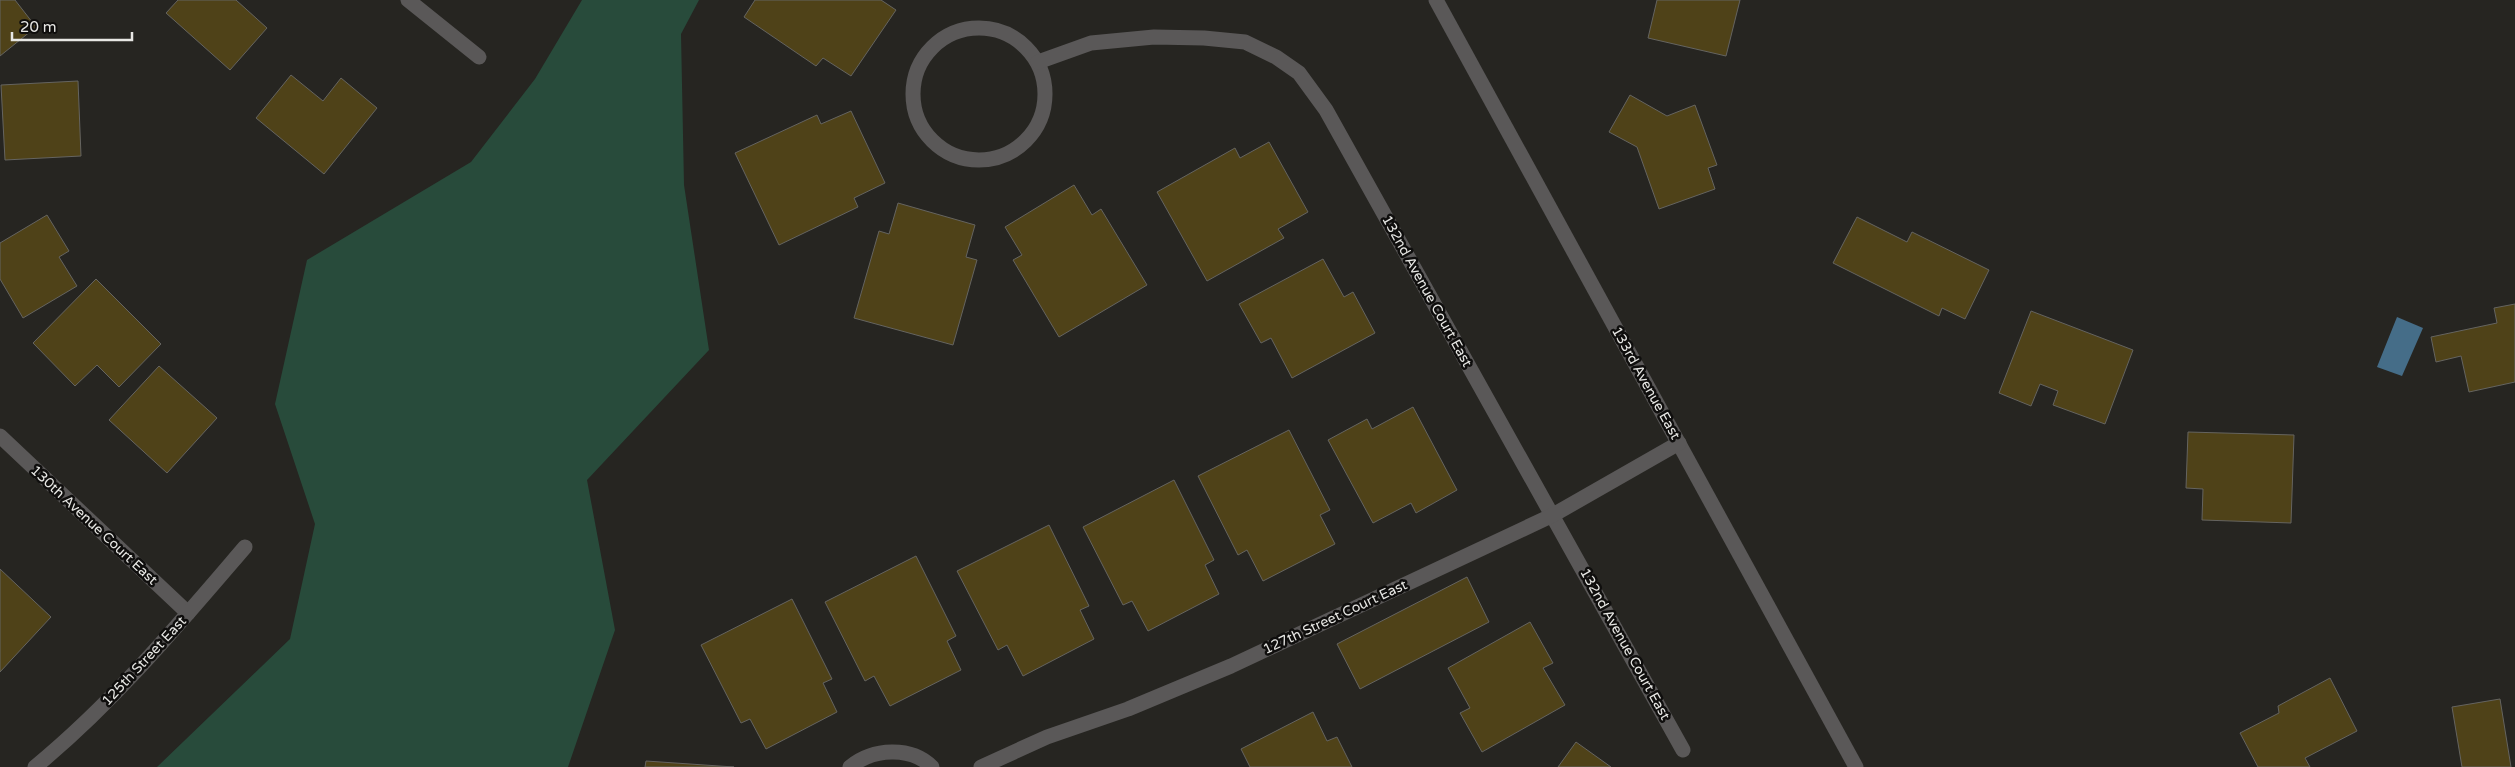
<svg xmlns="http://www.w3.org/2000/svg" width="2515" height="767" font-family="'Varela Round',sans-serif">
<rect width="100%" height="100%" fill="#262521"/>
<polygon fill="#284b3b" points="582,0 699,0 681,34 684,185 709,350 587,480 615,630 568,767 157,767 290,639 315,524 275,404 307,260 471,162 535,79"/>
<polygon fill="#456d88" points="2397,317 2423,328 2402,376 2377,367"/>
<g fill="#4f4218" stroke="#656460">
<polygon points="0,0 15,0 36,27 0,56"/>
<polygon points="178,0 236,0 267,28 230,70 166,13"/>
<polygon points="755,0 881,0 896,10 851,76 823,58 816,66 744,17"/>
<polygon points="1657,0 1740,0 1726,56 1648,38"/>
<polygon points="291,75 323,101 341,78 377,108 324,174 256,118"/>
<polygon points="78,81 81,156 5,160 1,85"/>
<polygon points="1630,95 1667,116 1695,105 1717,165 1708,168 1715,189 1659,209 1637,147 1609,132"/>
<polygon points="851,111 885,183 854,198 858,207 779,245 735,153 817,115 821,124"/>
<polygon points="1269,142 1308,212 1278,229 1284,238 1207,281 1157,192 1235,148 1240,158"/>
<polygon points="1074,185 1092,215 1101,209 1147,285 1059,337 1013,260 1022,255 1005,227"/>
<polygon points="898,203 975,225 966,257 977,260 953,345 854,318 879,231 889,234"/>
<polygon points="47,215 69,251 59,257 77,286 23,318 0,279 0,243"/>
<polygon points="1857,217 1907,242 1912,232 1989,270 1965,319 1942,308 1939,316 1833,263"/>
<polygon points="1323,259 1344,297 1353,292 1375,333 1292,378 1271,338 1261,343 1239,304"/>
<polygon points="96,279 161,344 119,387 97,365 75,386 33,343"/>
<polygon points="2515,304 2515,382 2469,392 2461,356 2436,362 2431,337 2497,323 2494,308"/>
<polygon points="2031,311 2133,350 2105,424 2053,405 2058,391 2040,384 2031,406 1999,393"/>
<polygon points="159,366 217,418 167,473 109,420"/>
<polygon points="1413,407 1457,490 1416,513 1411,503 1373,523 1328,440 1367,419 1372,429"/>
<polygon points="1289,430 1330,510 1320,515 1335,544 1263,581 1247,550 1238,555 1198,476"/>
<polygon points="2188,432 2294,435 2291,523 2202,520 2203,489 2186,488"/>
<polygon points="1174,480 1214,560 1205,565 1219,594 1148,631 1132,601 1123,605 1083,527"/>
<polygon points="1049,525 1089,606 1080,610 1094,639 1023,676 1007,645 998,650 957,571"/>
<polygon points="916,556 956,636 947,641 961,670 890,706 874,676 865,681 825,602"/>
<polygon points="0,569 51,617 0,672"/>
<polygon points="1467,577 1489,622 1360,689 1337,644"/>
<polygon points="792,599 832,679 823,683 837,712 766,749 750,719 741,723 701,645"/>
<polygon points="1530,622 1553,663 1543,668 1565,705 1482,752 1460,713 1470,708 1448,668"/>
<polygon points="2330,678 2357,731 2305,758 2310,767 2258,767 2240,733 2279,713 2278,706"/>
<polygon points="2500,699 2511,767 2462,767 2452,707"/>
<polygon points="1313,712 1327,741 1337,737 1352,767 1250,767 1241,749"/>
<polygon points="1576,742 1611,767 1558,767"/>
<polygon points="646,761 734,767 645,767"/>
</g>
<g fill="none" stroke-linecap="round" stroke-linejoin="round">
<g stroke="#5a5858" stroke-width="15">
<polyline points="408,0 479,57"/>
<polyline points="1436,0 1856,767"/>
<circle cx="979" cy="94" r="66"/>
<polyline points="1038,62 1091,43 1154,37 1204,38 1245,42 1276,57 1299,73 1326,110 1683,750"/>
<polyline points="0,436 188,613"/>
<path d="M35,767C114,702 179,624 245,547"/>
<path d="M850,767C873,748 911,746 932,767"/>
<polyline points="981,767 1047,737 1128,709 1231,666 1553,515 1679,443"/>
</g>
</g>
<g text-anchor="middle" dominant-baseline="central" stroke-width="5" stroke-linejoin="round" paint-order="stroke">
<g font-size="14" fill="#e7e7e4" stroke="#0f0e0d">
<text transform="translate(1427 291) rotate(61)">132nd Avenue Court East</text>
<text transform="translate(1646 383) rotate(61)">133rd Avenue East</text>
<text transform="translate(94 525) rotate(43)">130th Avenue Court East</text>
<text transform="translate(1335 617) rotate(-25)">127th Street Court East</text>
<text transform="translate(1625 644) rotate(61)">132nd Avenue Court East</text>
<text transform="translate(144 661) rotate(-47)">125th Street East</text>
</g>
</g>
<path d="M12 32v8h120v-8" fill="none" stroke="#e7e7e4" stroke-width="2.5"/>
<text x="20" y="32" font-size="15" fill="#e7e7e4" stroke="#0f0e0d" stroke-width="4" paint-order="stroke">20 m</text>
</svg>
